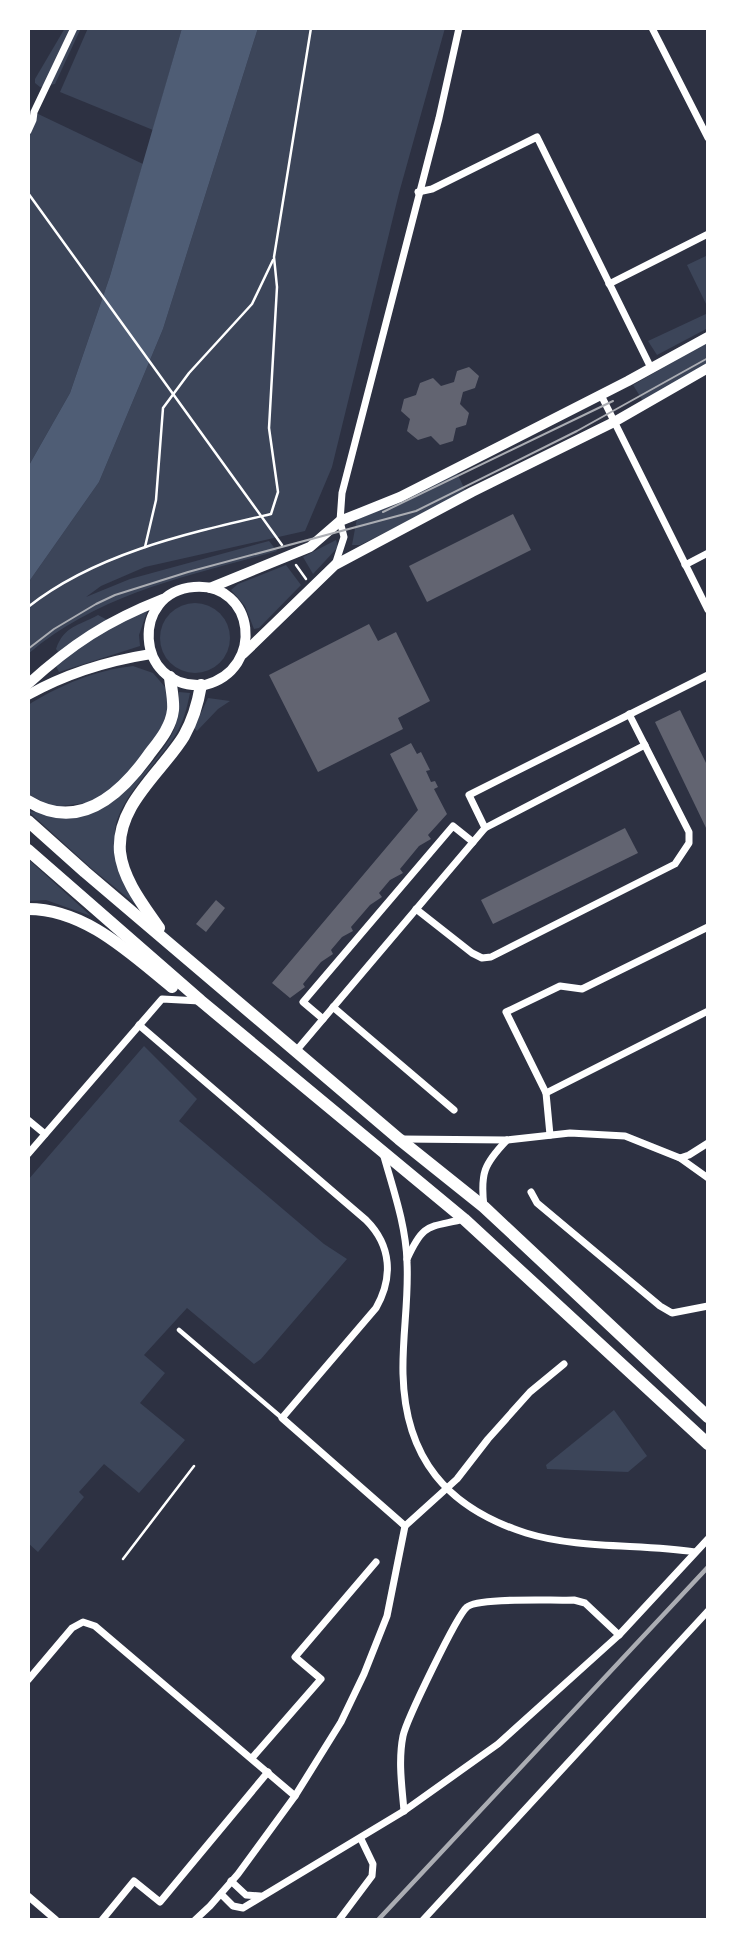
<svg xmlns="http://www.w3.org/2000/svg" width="736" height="1948" font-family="Overpass,sans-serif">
<rect width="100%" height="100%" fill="#2d3142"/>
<g fill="#3c4559">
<polygon points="65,28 81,28 55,84 40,87 35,83 35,79"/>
<polygon points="88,28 182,28 153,130 60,92"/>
<path d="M258,28H445L399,193L332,467L305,531L145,567L101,586L86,597L130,579L269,541L277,551C188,576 100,593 28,654V583L99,482L163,329Z"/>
<polygon points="34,112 143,164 110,276 70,393 28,467 28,131"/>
<polygon points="708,255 708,308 687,265"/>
<polygon points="708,313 708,328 657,355 648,341"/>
<polygon points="708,342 708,363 643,401 633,385"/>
<polygon points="457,473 466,492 360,545 352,545 357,518 391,506"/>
<polygon points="336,540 338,547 313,574 303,557"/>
<polygon points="286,565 301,585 259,628 254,629 245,606 231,590 238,584"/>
<circle cx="195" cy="638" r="35"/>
<path d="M148,609L139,635L140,646L59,672L55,664L63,658L56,649C64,626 78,626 98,615L115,624Z"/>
<path d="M133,666L153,673L165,687L168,708L162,727L146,752L112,792L86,803L52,807L28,794V705C60,685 96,670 133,666Z"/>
<path d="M179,692L190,693C187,707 184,721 176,734C161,760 113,803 115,835C117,858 131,884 139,907L91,868L28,811C53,815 73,818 97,810C118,804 163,754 172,734C179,721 179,706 179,692Z"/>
<polygon points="208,698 230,701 218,709 197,731 194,728"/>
<polygon points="28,859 91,916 46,900 28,901"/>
<polygon points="144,1046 197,1099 179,1121 324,1244 347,1259 261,1359 254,1364 187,1308 144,1355 165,1373 140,1403 185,1440 139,1493 104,1464 79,1492 84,1497 38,1552 28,1543 28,1180"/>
<polygon points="614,1410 647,1456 628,1472 547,1469 546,1465"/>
</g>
<polygon fill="#4f5d75" points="182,28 258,28 163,329 99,482 28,583 28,467 70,393 110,276"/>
<g fill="#626471">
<polygon points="469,367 479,376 475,388 463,392 460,404 469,413 466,425 456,428 453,441 440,445 431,436 418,440 407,431 410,419 401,411 404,399 416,395 420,383 433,378 441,386 454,382 457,371"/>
<polygon points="513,514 531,550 427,602 409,566"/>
<polygon points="369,624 378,641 396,632 430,701 398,718 403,729 318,772 269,675"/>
<polygon points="680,710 708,767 708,832 655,722"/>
<polygon points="411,743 417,754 421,752 430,770 426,771 431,782 435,781 438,787 434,789 447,814 428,835 431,839 419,846 400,869 403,873 390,880 379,893 382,897 370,905 351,927 353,931 342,937 331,950 333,954 321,962 303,984 305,987 290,998 272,983 418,810 390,754"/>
<polygon points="625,828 638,853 493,924 481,900"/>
<polygon points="216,900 225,908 206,932 196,924"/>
</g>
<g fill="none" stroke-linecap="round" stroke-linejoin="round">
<g stroke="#fff" stroke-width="2.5">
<polyline points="28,193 282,545"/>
<polyline points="145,547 156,500 163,408 189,373 252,304 273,260"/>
<polyline points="296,565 306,579"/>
<path d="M28,607C96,553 189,533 271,514L278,492L269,428L277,287L274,257L311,28"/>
<polyline points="123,1559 194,1466"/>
</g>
<polyline stroke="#fff" stroke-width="4.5" points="179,1330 282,1418"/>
<g stroke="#fff" stroke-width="7">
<polyline points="652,28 708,138"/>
<polyline points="28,131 33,120 34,112 74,28"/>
<polyline points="418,192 432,189 537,137 651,368"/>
<polyline points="609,284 708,234"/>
<polyline points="601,395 708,610"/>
<polyline points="335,565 344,537 340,521 342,493 439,118 459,28"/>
<polyline points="685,565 708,553"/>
<polyline points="485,828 469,795 708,675"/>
<polyline points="416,909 472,953 482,958 491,957 675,864 689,843 689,832 629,714"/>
<polyline points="333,1007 454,1110"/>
<polyline points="323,1019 303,1002 453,826 473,842"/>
<path d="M139,1025L366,1220C392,1246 393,1278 376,1308L282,1418L405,1526"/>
<polyline points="296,1051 485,828 645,745"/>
<polyline points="546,1093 708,1011"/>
<polyline points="28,1120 45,1134"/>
<polyline points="550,1135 546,1093 506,1012 560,986 582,989 708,927"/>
<polyline points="402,1139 507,1140 570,1133 625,1136 680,1158 708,1178"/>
<path d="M383,1153C393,1189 406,1225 407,1262C409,1300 402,1336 403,1374C405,1458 447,1508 526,1533C577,1549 642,1544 695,1552"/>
<polyline points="28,1154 162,999 200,1001"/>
<polyline points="680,1158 689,1155 708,1143"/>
<polyline points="531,1192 537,1203 660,1306 672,1313 708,1306"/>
<path d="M484,1207C480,1173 484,1164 507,1140"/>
<path d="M407,1259C424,1222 428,1228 464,1219"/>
<polyline points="28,1680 72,1628 83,1622 95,1626 295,1796"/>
<polyline points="252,1758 321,1679 295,1657 376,1562"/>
<path d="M404,1811C402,1787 398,1761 403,1736C406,1721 457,1615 467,1607C478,1597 555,1601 574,1600L585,1603L619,1635"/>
<polyline points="231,1881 246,1895 260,1896"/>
<polyline points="221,1894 233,1906 243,1908 404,1811 498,1744 619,1635 708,1539"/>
<polyline points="28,1896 56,1920"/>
<polyline points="102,1920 134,1881 160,1902 268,1772"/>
<polyline points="195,1920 210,1906 238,1874 295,1796 341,1722 364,1674 387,1616 405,1526 457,1479 488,1439 530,1392 564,1364"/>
<polyline points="339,1920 372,1876 373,1864 361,1839"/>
<polyline points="423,1920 708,1611"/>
</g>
<g stroke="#fff" stroke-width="10">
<polyline points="210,588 310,547 340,521 400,497 628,381 708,337"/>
<polyline points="243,654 335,565 472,492 614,422 708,368"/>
<path d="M28,684C72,644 107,621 163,599"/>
<path d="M201,685C135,688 130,592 194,587C255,582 266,669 205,685"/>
<path d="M28,695C67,673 107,661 151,654"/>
</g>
<g stroke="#fff" stroke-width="12">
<path d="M28,801C80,833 122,793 150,753C160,740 171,727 173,710C174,700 171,688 170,677"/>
<polyline points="28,821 85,872 399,1139 484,1207 708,1417"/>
<polyline points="28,850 201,1001 464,1219 708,1444"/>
<path d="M28,909C85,909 130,953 172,987"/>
<path d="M159,928C144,906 123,880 120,852C116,805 162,772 184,736C193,720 198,703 201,685"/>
</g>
<g stroke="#abadb3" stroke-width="2">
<polyline points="383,512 613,401"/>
<polyline points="28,649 54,629 96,604 115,595 188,572 416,511 577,431 708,358"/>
</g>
<polyline stroke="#abadb3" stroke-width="4.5" points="378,1920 708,1567"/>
</g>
<rect width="736" height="1948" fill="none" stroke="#ffffff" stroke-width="60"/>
</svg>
